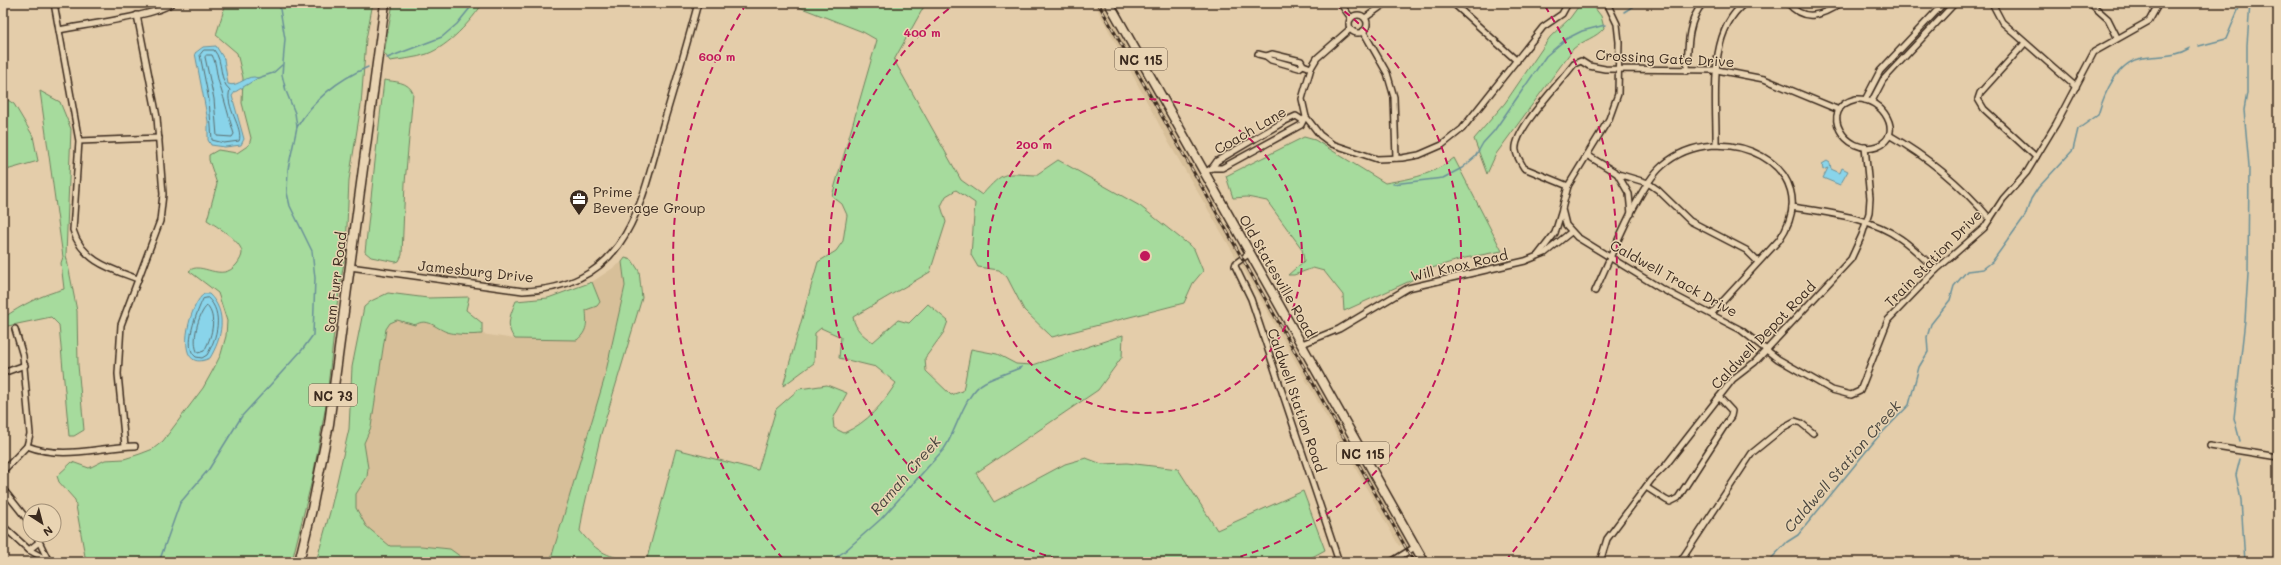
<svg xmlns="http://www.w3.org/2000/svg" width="2281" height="565" font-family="Mali,sans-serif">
<rect width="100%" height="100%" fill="#e4cdaa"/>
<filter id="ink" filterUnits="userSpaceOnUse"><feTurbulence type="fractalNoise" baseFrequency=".025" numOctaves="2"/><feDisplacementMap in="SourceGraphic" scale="8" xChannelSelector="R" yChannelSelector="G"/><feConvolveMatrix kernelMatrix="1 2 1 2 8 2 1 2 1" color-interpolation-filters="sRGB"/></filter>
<g filter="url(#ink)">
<g fill="#d7bf99">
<polygon points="1094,3 1102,3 1243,255 1237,259 1169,143"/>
<polygon points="1245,260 1406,542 1399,546 1240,263"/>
<polygon points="622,262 625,286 604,380 550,562 468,562 450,549 421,546 390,546 366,526 356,508 356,494 367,477 368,468 364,443 371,427 386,329 390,323 397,320 415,325 421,322 429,322 446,332 468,335 482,334 515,339 577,339 587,326 586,310 597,306 600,302 592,282"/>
</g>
<g fill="#a6db9d" stroke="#70825e">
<path d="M226,3H373L366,39L361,105L349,180L346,249L337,305L326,405L313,476L292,561L286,562H86L75,500L59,482L57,476L72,462L89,468L105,460L124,459L140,454L153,449L163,441L203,388L213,370L221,354L226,336L227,321L218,293L189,271C201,260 221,284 237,264C239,261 242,257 242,253C242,241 216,226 207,220L217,184L209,160V155L218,150L237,153L249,145L251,138L242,103L243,78L237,53L216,35Z"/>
<path d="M393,3H483C471,21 449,46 427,54C416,58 402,59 390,61L384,53Z"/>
<path d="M789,3H926L894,60L961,180L982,195C1005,169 1004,174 1036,175L1058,160L1140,206L1194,249L1203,271L1193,283L1184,303L1052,337L1024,310L1007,277L999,270L978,267L971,255L975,203L956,190L946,196L941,206L946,222L930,272L853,317C855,329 863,336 873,342L898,320L909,323L928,304L948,321L944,332L925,358L926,371L951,395L963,391L971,349L997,354L1016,364L1033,365L1123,335L1122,357L1098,390L976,473L994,502L1065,464L1086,458L1102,464L1127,463L1178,469L1217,530L1303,491L1325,550L1303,562H646L676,449L758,470L776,409L799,389L827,385L847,393L833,419L834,428L844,433C868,422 882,405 896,383L876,367L839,358L841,337L821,328L815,333L814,363L783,386L818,262L836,251L843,241L847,215L842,204L832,196L877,40L863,32Z"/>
<path d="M1581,3H1591L1601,16L1604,28C1596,38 1583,40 1573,49L1496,154L1487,174L1474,139L1505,103L1550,37L1570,18Z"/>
<path d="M384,80C395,82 408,81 413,93L405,183L402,255L399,261L396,262L371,257L365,252Z"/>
<path d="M40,91L60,102L71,129L66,255L77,311L78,365L84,430L74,436H69L59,325L51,317L3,327V318C22,305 41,295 64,289L61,263L63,257Z"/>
<polygon points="3,97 14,104 33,136 38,161 3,171"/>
<path d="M1304,137L1315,140L1385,183C1414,178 1430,176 1454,158L1502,251L1465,258L1432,268L1410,281L1344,311L1343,295L1324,271L1313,268L1294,275H1288L1304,261L1302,249L1267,201L1247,197L1233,198L1226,176Z"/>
<path d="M625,258L632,260L639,271L642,298L601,434L583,512L580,531C598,554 608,556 635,562H550L604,380L625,286L622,262Z"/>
<path d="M592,282L600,302L597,306L586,310C587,323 588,331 577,340L515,339C505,327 510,315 516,301L548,298Z"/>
<path d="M388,293L428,298L469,297L466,310L482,323V334C470,335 458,335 447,332C435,328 428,317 415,325L397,320L390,323L386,329L371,427L364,443L368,468L367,477L356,494V508L366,526L390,546H421L450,549L468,562H316L330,512L349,429L352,367L364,307L371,301Z"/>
</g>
<g fill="#89d4ea" stroke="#6a9098">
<path d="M216,46L224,59L228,84C239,88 247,73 258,78L235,92L232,96L244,139L241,145L225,147L211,145L208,140V121L195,53L203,47Z"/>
<polygon points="1827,161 1830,163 1831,169 1840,173 1842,168 1848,171 1840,185 1823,178 1828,168 1823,170 1822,164"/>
<path d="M204,294H209C228,312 222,338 210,358C172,376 188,305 204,294Z"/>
</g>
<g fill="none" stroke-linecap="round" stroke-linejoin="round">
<g stroke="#5a6e70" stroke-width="1">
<path d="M204,50H214C224,62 218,80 230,90C224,106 244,128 239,141L224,143L212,140L209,100L200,55Z"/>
<path d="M207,55H212C217,64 216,76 220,86C225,101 229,118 234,134L232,137L217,136L214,99L205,57Z"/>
<path d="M208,298C224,313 217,338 207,355L202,358L196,357C182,347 197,312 203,299Z"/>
<path d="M207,306C218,317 211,339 204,351L198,353C191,343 198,313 207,306Z"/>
</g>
<g stroke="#6a9098" stroke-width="1.5">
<polyline points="1624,12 1638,3"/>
<polyline points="2199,46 2226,39 2241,3"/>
<polyline points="387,58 442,37 457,24 474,3"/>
<polyline points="258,78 273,73 282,65"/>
<path d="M297,127C314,99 337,80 368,67"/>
<polyline points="1393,184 1443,178 1462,168 1475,157 1483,143 1494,131 1546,56 1566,39 1582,31 1605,25"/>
<polyline points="2240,441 2234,418 2245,320 2248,274 2249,166 2244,110 2247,93 2247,45 2250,3"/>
<polyline points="2240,459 2236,475 2241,500 2245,562"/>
<polyline points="159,562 180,503 209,469 242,416 302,350 313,335 315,278 312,251 290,206 287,193 288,169 297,127 295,113 286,91 282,75 285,39 279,3"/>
<path d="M829,562L845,551L881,519L944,449C957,430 964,393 985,382C997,376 1010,372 1022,367"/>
<path d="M1768,562L1787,542L1798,535L1877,438L1909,405L1919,367L1928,352L1927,337L1931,324L1950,300L1954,286L1967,271L1983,269L1992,262L2025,216L2031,199L2038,188L2073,150L2078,129L2098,115C2104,94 2117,62 2142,58C2160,55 2173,58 2190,48"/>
</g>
<g stroke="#3b2a1e" stroke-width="8">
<g id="street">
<path d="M54,3L79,141L73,230C82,261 111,269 138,279"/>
<polyline points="1340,3 1351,18"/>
<polyline points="1453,3 1517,61"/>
<polyline points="1607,3 1617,24 1619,42 1618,94 1609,119 1568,186 1562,209 1566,225 1577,237 1660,288 1741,330 1778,359 1832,390 1851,395 1860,391 1888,320 1936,270 1984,228 2003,199 2027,172 2056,124 2094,52 2149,21 2159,3"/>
<path d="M1788,3C1804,23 1823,15 1841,3"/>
<polyline points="1992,3 2002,22 2076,87"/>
<polyline points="2090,3 2108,19 2117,37"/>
<circle cx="1358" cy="24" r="9"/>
<polyline points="1365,18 1386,3"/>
<polyline points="1350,29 1317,58 1311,68 1302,99 1306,117 1320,135 1332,144 1377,159 1402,158 1419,155 1442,145 1462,129 1543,27 1562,14 1568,3"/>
<path d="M59,30C82,25 157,16 172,3"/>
<polyline points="1363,31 1387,73 1394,97 1396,158"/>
<polyline points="2025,43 1980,93 1978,99 1984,109 2036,157"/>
<polyline points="1258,54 1266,56 1271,60 1299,68 1303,65"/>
<polyline points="1266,56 1272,54 1301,61 1303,65 1311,68"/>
<path d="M1687,71C1688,49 1687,21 1703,3"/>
<path d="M1856,99C1882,97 1906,135 1877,146C1846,157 1816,108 1856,99Z"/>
<polyline points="1865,100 1880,71 1944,3"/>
<polyline points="1872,101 1883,80 1955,3"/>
<path d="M1889,135C1926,156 1962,186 1990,219"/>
<polyline points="79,141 159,138"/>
<path d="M1716,144C1717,100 1706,33 1745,3"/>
<polyline points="1587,155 1618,174 1648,183 1658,190 1690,221 1746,250 1758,262"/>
<polyline points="1212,168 1222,168 1301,125 1304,119"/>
<polyline points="1204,173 1212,168 1217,161 1285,121 1296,116 1302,120"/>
<polyline points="1618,175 1629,194 1631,214"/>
<path d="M1568,186L1524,168C1521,163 1517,157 1516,151C1512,131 1562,81 1574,64L1581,61L1589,66L1605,69L1717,70L1764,79L1839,110"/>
<path d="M1792,207C1829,213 1870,217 1901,239C1914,248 1925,260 1936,270"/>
<polyline points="1250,253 1236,263 1235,266 1251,299 1339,562"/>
<polyline points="1538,255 1555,233 1562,210"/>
<path d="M350,267L523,291C628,287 640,207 663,125C675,85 687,44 698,3"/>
<path d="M1595,291C1610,260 1638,187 1662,166C1721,114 1830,167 1779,240L1712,313"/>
<polyline points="1302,344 1339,329 1408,288 1525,261 1545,253 1571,232"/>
<polyline points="3,373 25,365"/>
<path d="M27,446C63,460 98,447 135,446"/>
<polyline points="125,446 118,374 121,325 160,221 163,194 157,117 137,15"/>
<polyline points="2210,446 2278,457"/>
<polyline points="3,471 27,446 30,434 23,356 15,329"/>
<polyline points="1646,487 1666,500 1670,502 1678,498 1731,416 1732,411 1719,397"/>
<polyline points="3,489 30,523"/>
<polyline points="3,526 29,550 51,562"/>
<polyline points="36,535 48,560"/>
<polyline points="29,550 39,542"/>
<polyline points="1391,562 1415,547"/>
<polyline points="1600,562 1607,539 1651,480 1666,465 1733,379 1755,362 1851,259 1862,235 1869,213 1870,198 1865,147"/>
<polyline points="1680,562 1752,453 1784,427 1795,421 1801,423 1813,433"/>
</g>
</g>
<g stroke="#3b2a1e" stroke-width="11">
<g id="primary">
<polyline points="1109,3 1424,562"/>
<polyline points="299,562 312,509 329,424 385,3"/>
</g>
</g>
<use href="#street" stroke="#e9d4b3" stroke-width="5"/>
<use href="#primary" stroke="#e9d4b3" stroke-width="8"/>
<g stroke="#3b2a1e" stroke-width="3">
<polyline id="rail" points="1098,3 1414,562"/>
</g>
<use href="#rail" stroke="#e9d4b3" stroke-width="1.5" stroke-dasharray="4.5" stroke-linecap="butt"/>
</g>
</g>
<g fill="none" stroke="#c2185b" stroke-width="2" stroke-dasharray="7 5">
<circle cx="1145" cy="256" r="157"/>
<path d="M1069 562A315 315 0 0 1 955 4M1335 4A315 315 0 0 1 1221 562"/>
<path d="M783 559A472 472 0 0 1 745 6M1545 6A472 472 0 0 1 1507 559"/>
</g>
<defs>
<g id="office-pin" transform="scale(1)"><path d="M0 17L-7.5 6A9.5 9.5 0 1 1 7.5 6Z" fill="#3b2a1e" stroke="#e9d4b3"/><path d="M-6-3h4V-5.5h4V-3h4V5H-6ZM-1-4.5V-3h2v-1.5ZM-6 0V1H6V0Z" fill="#fff"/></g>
</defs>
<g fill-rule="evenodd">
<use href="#office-pin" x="579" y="199"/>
</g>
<g text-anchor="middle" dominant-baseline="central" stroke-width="3" stroke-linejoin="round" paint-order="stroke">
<g fill="#e9d4b3" stroke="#6f5d4b" stroke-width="1">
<rect x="1115" y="48" width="52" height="22" rx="3"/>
<rect x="309" y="384" width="48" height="22" rx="3"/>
<rect x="1337" y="442" width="52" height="22" rx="3"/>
</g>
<g font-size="13" font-weight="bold" fill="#3b2a1e">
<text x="1141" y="59">NC 115</text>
<text x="333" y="395">NC 73</text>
<text x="1363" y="453">NC 115</text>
</g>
<g font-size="14" fill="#3b2a1e" stroke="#e9d4b3">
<text transform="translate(1665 58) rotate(3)">Crossing Gate Drive</text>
<text transform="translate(1250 130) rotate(-30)">Coach Lane</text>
<text transform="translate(1933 258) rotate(-45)">Train Station Drive</text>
<text transform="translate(1459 265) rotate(-13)">Will Knox Road</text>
<text transform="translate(476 271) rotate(6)">Jamesburg Drive</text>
<text transform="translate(1278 276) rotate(60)">Old Statesville Road</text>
<text transform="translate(1674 278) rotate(29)">Caldwell Track Drive</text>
<text transform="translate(335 282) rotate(-83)">Sam Furr Road</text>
<text transform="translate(1763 335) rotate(-46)">Caldwell Depot Road</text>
<text transform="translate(1297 400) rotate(71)">Caldwell Station Road</text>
</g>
<g font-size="14" fill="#3b2a1e" stroke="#e9d4b3" text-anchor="start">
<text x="593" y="191">Prime<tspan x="593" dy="16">Beverage Group</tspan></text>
</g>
<g font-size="15" font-style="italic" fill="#47443d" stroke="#e9d4b3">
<text transform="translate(1842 466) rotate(-49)">Caldwell Station Creek</text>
<text transform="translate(905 475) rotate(-49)">Ramah Creek</text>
</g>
</g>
<circle cx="1145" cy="256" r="6" fill="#c2185b" stroke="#e9d4b3" stroke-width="2"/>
<g font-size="12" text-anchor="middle" font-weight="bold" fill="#c2185b" stroke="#e9d4b3" stroke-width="3" stroke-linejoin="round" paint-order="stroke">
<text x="922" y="37">400 m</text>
<text x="717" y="61">600 m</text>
<text x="1034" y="149">200 m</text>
</g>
<rect width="2281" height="565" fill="none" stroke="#e9d4b3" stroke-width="16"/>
<rect x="8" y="8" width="2265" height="549" fill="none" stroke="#3b2a1e" stroke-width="1.5" filter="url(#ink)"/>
<g transform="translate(42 523) rotate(144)"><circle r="19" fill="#e9d4b3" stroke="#a39077"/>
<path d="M0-3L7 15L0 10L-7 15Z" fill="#3b2a1e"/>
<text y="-6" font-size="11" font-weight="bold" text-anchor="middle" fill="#3b2a1e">N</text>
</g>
</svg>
